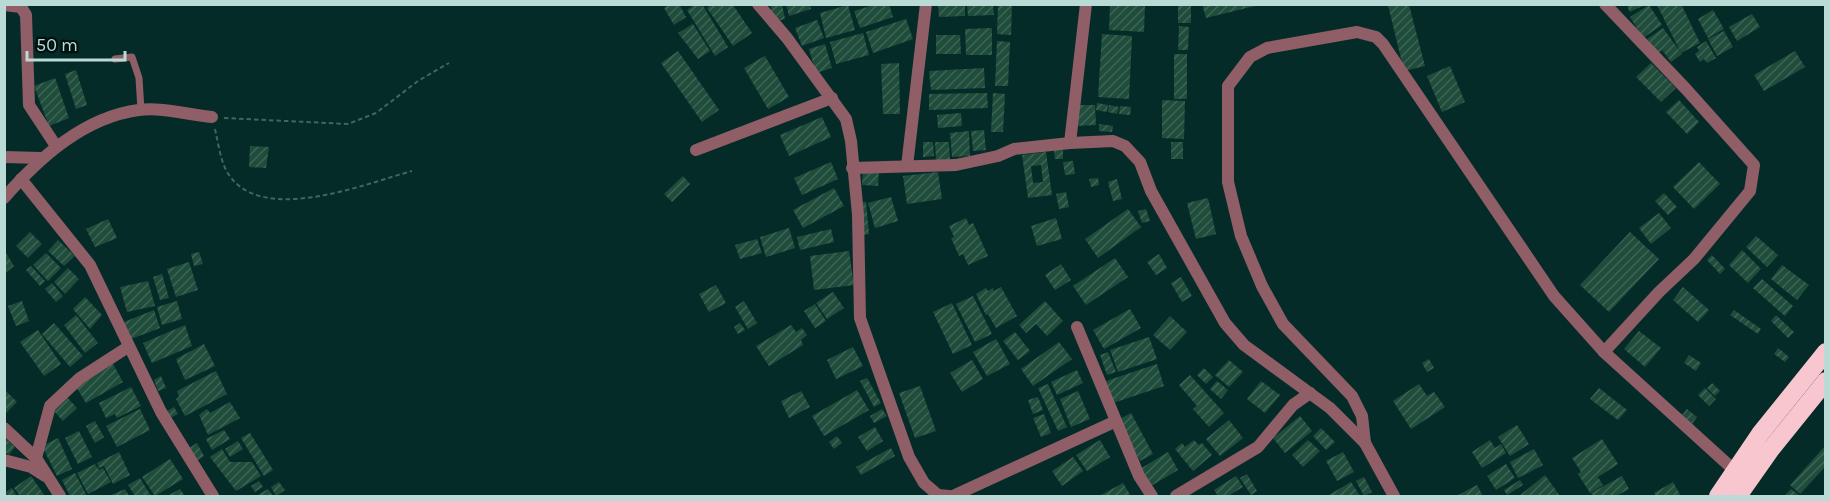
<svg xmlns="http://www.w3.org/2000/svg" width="1830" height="501" font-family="Karla,sans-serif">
<defs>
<pattern id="building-hatch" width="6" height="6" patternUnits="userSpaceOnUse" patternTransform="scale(1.5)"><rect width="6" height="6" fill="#1f4c3b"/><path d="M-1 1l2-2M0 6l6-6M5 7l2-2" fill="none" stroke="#3d6556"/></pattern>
</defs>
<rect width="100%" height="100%" fill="#052b28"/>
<g fill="url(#building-hatch)" fill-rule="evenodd">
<polygon points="670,4 679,4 686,17 674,25 664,8"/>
<polygon points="696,4 702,4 728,47 715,56 687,10"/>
<polygon points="770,4 782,4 785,19 774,22"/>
<polygon points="786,4 810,4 811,9 789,16"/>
<polygon points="877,4 889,4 893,17 860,28 854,11"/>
<polygon points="938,4 965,4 965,16 939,17"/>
<polygon points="967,4 993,4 994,15 968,16"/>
<polygon points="998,4 1012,4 1011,35 997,34"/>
<polygon points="1110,4 1145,4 1144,32 1109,30"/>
<rect x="1178" y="4" width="13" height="19"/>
<polygon points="1202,4 1259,4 1259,5 1206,18"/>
<polygon points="1626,4 1646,4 1630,12"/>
<polygon points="1681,4 1700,43 1681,53 1657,5"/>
<polygon points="711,5 733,5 752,33 733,46 707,8"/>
<polygon points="848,5 855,30 826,38 820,13"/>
<polygon points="1388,5 1409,5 1425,66 1404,71"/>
<polygon points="1649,5 1662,25 1643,38 1630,17"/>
<polygon points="1713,10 1724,29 1708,38 1698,19"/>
<polygon points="1752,14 1760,27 1737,41 1729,27"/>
<polygon points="906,19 913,39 873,53 866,32"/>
<polygon points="817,20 824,38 802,46 795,28"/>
<polygon points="693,24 710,51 698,59 678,33"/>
<polygon points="1179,26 1189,27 1188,50 1178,50"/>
<polygon points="992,28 992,55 966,55 965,29"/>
<polygon points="1663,28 1682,54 1671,62 1662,50 1657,54 1647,39"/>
<polygon points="1724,31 1733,47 1717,56 1708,39"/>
<polygon points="863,33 869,55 836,64 830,42"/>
<polygon points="1102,34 1132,36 1129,99 1098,97"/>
<polygon points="936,35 960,35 961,54 936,54"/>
<polygon points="997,41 1010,42 1008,86 995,86"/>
<polygon points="1706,41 1716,58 1707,63 1704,59 1700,62 1695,54 1699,51 1697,47"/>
<polygon points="825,44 832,68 816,73 809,49"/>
<polygon points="678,51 719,110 702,122 661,63"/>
<polygon points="1795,51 1805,67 1764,91 1754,75"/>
<rect x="1174" y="54" width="13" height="45"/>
<polygon points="765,56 789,97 768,109 744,68"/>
<polygon points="899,63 900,114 883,114 881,64"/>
<polygon points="1651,63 1676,88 1661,102 1636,77"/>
<polygon points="1450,66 1465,102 1442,112 1427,76"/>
<polygon points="984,68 985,88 931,90 929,71"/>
<polygon points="76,70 87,105 76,109 65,74"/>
<polygon points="55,78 69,118 49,126 34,86"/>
<polygon points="987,93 988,108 929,110 929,94"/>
<polygon points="993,93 1005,94 1003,132 991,132"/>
<polygon points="1162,100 1185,101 1184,139 1162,138"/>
<polygon points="1679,100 1699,122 1687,134 1666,112"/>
<polygon points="1097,103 1108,105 1107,112 1096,110"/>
<polygon points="1075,105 1095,105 1096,125 1076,126"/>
<polygon points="1109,105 1119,107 1117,114 1108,112"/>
<polygon points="1120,106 1131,107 1130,115 1119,114"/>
<polygon points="961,113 962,126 938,128 937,115"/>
<polygon points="822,117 831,137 789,156 780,135"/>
<polygon points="1099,124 1113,126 1112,132 1099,131"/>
<polygon points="984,130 986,150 973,151 971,131"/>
<polygon points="969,131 970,156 952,157 950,133"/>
<polygon points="923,142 933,142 934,156 923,157"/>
<polygon points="935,142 949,142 950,160 936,161"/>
<rect x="1171" y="142" width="12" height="17"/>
<polygon points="250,146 269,147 266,168 249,167"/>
<polygon points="1063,149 1063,159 1055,159 1054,150"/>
<path d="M1046,152L1052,195L1028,198L1022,155ZM1041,165L1043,182L1033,183L1031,166Z"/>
<polygon points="1073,161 1075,174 1065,175 1063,162"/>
<polygon points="831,162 838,179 802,195 794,178"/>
<polygon points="1699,162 1720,184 1694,209 1673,187"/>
<polygon points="863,169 879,171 878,186 862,185"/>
<polygon points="938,172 942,199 907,204 903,176"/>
<polygon points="683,176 690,184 672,202 664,194"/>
<polygon points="1098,178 1099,185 1091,187 1089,179"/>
<polygon points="1117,179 1122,199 1113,201 1108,182"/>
<polygon points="834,188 844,206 803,228 793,210"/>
<polygon points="1066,192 1069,207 1059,209 1056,194"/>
<polygon points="1664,193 1677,207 1668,215 1655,201"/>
<polygon points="891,197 898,221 875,228 868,203"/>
<polygon points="1208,198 1216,234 1196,239 1187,203"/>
<polygon points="859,202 866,202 869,234 863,235"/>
<polygon points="1128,209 1141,227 1098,258 1085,239"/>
<polygon points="1146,209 1150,221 1142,223 1138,211"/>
<polygon points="1659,213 1671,228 1651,244 1639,228"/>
<polygon points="966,218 969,225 973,223 988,256 968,265 963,254 959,256 951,238 954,237 949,226"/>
<polygon points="1056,218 1062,239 1037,246 1031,226"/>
<polygon points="108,219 117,238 95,247 86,229"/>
<polygon points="789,228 795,248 766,257 760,237"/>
<polygon points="831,229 834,242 800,250 797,237"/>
<polygon points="30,232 42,244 28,258 16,246"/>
<polygon points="1630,232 1659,259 1609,312 1580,285"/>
<polygon points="1756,236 1778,255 1767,267 1746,247"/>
<polygon points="757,239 762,253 740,259 735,245"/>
<polygon points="58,240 75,256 64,266 48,251"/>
<polygon points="4,250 14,266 4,274"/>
<polygon points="1742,250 1761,269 1748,283 1729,265"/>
<polygon points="849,251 854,285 814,290 810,256"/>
<polygon points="199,252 203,264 194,266 191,254"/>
<polygon points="46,253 61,268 48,281 33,265"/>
<polygon points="1159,254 1167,268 1156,275 1147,262"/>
<polygon points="1712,255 1725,269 1720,274 1707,260"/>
<polygon points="1115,258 1128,277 1086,305 1073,286"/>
<polygon points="189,262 198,290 176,297 167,269"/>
<polygon points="1061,264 1071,280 1055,290 1045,275"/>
<polygon points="1782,265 1809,285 1797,300 1771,279"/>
<polygon points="31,266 45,281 40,286 26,270"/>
<polygon points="68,268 79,279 65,294 54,282"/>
<polygon points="162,274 169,298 160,300 153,277"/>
<polygon points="1181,277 1192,296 1182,302 1171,283"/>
<polygon points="1762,279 1793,306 1785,316 1753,288"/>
<polygon points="148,281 155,306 127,312 120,287"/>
<polygon points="52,283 63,296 56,302 45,289"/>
<polygon points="716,285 726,303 709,312 699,294"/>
<polygon points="1001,287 1017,316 996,328 988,314 986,315 976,294 986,288 988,291 993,288 994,291"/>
<polygon points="1683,287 1709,310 1698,322 1673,300"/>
<polygon points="833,292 844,308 827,319 816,303"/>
<polygon points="973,296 992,334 975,342 956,304"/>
<polygon points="85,297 102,315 90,329 73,309"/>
<polygon points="22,301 29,321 16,326 8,306"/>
<polygon points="177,301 182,319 162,325 157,307"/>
<polygon points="744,301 757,323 748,329 735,307"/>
<polygon points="1045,301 1063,321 1047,336 1036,324 1026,333 1019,325"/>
<polygon points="952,303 972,345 953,354 933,312"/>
<polygon points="815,304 826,321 815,328 804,311"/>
<polygon points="1130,309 1141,328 1104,349 1093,330"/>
<polygon points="154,310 160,328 131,339 124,322"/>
<polygon points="1734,310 1761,329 1758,334 1730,315"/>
<polygon points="76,315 98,343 85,353 64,325"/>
<polygon points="1776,315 1794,332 1788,338 1771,321"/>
<polygon points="1170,316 1187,332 1170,350 1153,335"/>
<polygon points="54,323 83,356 70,367 42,334"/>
<polygon points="740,323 745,330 738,334 734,327"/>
<polygon points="185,325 192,346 152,363 143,343"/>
<polygon points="791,325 796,332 802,328 807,335 801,340 803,345 769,366 756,346"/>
<polygon points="38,330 61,364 44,376 20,342"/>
<polygon points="1639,331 1661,348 1645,367 1624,349"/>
<polygon points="1015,332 1030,351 1018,360 1003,341"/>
<polygon points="1149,337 1157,359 1118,372 1110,350"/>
<polygon points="996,339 1010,364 987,376 973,352"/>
<polygon points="1059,342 1072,359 1033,386 1021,369"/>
<polygon points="204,344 215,366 185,380 176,359"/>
<polygon points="853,347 863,366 836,379 827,360"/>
<polygon points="1778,348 1789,357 1785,362 1774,354"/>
<polygon points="1108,352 1116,372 1107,375 1100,355"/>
<polygon points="1689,355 1701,363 1696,371 1684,363"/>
<polygon points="1429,359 1434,368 1427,372 1422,363"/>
<polygon points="972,360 983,379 962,392 950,373"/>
<polygon points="1229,360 1243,372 1229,387 1215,375"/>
<polygon points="113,364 123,382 86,403 75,385"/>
<polygon points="1157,364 1164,386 1113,403 1106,381"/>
<polygon points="1204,368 1213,377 1206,384 1197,375"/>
<polygon points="1077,370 1083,383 1057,395 1051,382"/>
<polygon points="216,371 227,394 185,416 176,399 179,397 177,391"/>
<polygon points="1190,375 1224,413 1209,427 1193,409 1197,406 1179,385"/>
<polygon points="161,376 166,388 158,391 154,380"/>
<polygon points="867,378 881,403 874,407 860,381"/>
<polygon points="1217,381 1228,390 1221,399 1210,389"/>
<polygon points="1261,381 1280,395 1265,413 1247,399"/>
<polygon points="1712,383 1720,391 1715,396 1707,388"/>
<polygon points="1048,384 1067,427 1058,431 1038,388"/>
<polygon points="1419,384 1427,396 1434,392 1445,407 1411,429 1393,401"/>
<polygon points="920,386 936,431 915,438 899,393"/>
<polygon points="131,387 141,406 117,418 115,414 106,418 99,403"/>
<polygon points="1599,388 1627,410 1618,420 1590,399"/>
<polygon points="1705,388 1716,399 1709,406 1698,395"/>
<polygon points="5,390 17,402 5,414"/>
<polygon points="857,390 869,410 824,436 812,416"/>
<polygon points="801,391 810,407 789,418 781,401"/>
<polygon points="1078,391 1090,419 1071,427 1060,399"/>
<polygon points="67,397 77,408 63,421 53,410"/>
<polygon points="1038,397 1043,410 1033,414 1028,400"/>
<polygon points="230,402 240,418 208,435 199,415 207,409 210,413"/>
<polygon points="174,407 178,414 170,418 167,411"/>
<polygon points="140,409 150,430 117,447 106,426"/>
<polygon points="882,409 887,416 874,423 870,416"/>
<polygon points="1687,409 1697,417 1692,424 1682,415"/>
<polygon points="1131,413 1153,454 1140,461 1118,420"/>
<polygon points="1044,414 1051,433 1041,437 1033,418"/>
<polygon points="1300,416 1312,431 1285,453 1273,438"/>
<polygon points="1229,420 1243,438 1220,456 1206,439"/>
<polygon points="95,421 104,437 95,443 86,426"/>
<polygon points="1517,425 1529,444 1510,456 1498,437"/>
<polygon points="875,427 883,441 867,451 858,437"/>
<polygon points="1321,428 1335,442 1326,450 1313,436"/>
<polygon points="224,430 230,439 212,450 206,439"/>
<polygon points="79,431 92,457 78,464 65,438"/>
<polygon points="250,433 273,470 264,476 241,438"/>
<polygon points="837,436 842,443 834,449 829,442"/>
<polygon points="58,438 72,469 57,476 42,446"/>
<polygon points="6,439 15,447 9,455 4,451"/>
<polygon points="1602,439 1618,464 1598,477 1603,485 1590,493 1578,474 1581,472 1572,458"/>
<polygon points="1100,440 1110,457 1087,471 1076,455"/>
<polygon points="1194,440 1199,445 1202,443 1212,455 1193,471 1175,449 1182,443 1185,447"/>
<polygon points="1308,440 1320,451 1303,467 1292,455"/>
<polygon points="1490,440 1495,448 1501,444 1506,453 1482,468 1472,452"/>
<polygon points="238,441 243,449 230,457 225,449"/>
<polygon points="197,443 204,456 197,461 189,448"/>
<polygon points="1826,445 1826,466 1800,494 1790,485"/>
<polygon points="891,448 895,456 861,475 856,467"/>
<polygon points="222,449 230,462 252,462 261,476 236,491 210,457"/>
<polygon points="1534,449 1543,465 1518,478 1510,462"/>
<polygon points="119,452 130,475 113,484 104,466 99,468 97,463"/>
<polygon points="1168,452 1178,470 1151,486 1140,469"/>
<polygon points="1343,452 1354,472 1337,481 1326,461"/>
<polygon points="1073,457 1083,471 1062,486 1052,471"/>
<polygon points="170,459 183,479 155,496 142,477"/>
<polygon points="95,464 99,470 103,468 111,482 88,494 77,473"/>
<polygon points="1506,464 1515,478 1496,490 1487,476"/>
<polygon points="75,473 87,496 70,496 62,480"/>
<polygon points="1247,474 1257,491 1251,495 1240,478"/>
<polygon points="1545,475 1560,496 1519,496"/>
<polygon points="31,476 45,496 20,496 14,488"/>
<polygon points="1236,476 1243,487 1228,496 1218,496 1214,490"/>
<polygon points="1622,476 1629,489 1616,496 1593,496 1591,493"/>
<polygon points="1364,477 1372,492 1364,496 1356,481"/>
<polygon points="140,478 151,496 135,496 128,485"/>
<polygon points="1520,480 1523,485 1507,495 1504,490"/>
<polygon points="259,481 263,487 255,492 251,486"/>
<polygon points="279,482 285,490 276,496 271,487"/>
<polygon points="1351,482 1360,496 1327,496"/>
<polygon points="1673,482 1681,496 1656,496 1654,493"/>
<polygon points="1123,483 1131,496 1099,496"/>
<polygon points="1477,485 1483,496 1459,496 1458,495"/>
<polygon points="12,488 17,496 4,496 4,493"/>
<polygon points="125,489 129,496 109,496"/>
<polygon points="180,489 185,496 167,496"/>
<polygon points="268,489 273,496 256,496"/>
<polygon points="1791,489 1800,496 1784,496"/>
</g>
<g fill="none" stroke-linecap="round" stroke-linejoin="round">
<g stroke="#416562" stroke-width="2" stroke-dasharray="4.5 3" stroke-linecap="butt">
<polyline points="224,118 348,124 376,113 418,81 449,63"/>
<path d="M215,129C218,142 220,158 226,170C257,228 364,184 412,171"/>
</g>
<polyline stroke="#8f5e67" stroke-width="7" points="115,59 132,57 139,78 141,110"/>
<g stroke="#8f5e67" stroke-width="12">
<polyline points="758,4 787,38 846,119 851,141 858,215 860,318 909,457 924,483 938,495 949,496"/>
<polyline points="4,5 21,7 26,15 29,105 56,146"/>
<polyline points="1070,143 1086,4"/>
<polyline points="696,150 832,98"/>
<polyline points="4,157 41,158"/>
<polyline points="907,166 926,4"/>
<polyline points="852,168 956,165 998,156 1014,149 1070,143 1113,141 1125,146 1140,162 1151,191 1225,323 1244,345 1330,408 1365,443 1394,496"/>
<polyline points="21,179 90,265 161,412 213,496"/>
<path d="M4,198C39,158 84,117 139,110C162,107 189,115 212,117"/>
<polyline points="1077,327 1139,476 1152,496"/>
<polyline points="1604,352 1659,292 1694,259 1750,191 1754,165 1686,89 1605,4"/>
<polyline points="4,428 36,458 60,496"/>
<polyline points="1365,443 1362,416 1352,396 1283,324 1262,286 1241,236 1228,182 1228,86 1250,57 1267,48 1357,32 1376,37 1383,44 1554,296 1604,352 1734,470"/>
<polyline points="36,458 50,406 80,378 128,347"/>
<polyline points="4,460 31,467 45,476"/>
<polyline points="953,496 1114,422"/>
<polyline points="1176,496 1258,447 1293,405 1310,393"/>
</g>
<g stroke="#f8c6ce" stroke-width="18">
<polyline points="1718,496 1760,434 1826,352"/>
<polyline points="1738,496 1771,449 1826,381"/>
</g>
</g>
<rect width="1830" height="501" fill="none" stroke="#b9dad5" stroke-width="12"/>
<path d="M27 51v9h98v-9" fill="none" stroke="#b9dad5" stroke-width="3"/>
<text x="36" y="51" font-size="18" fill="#b9dad5" stroke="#001210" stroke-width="4.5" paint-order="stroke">50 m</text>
</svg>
